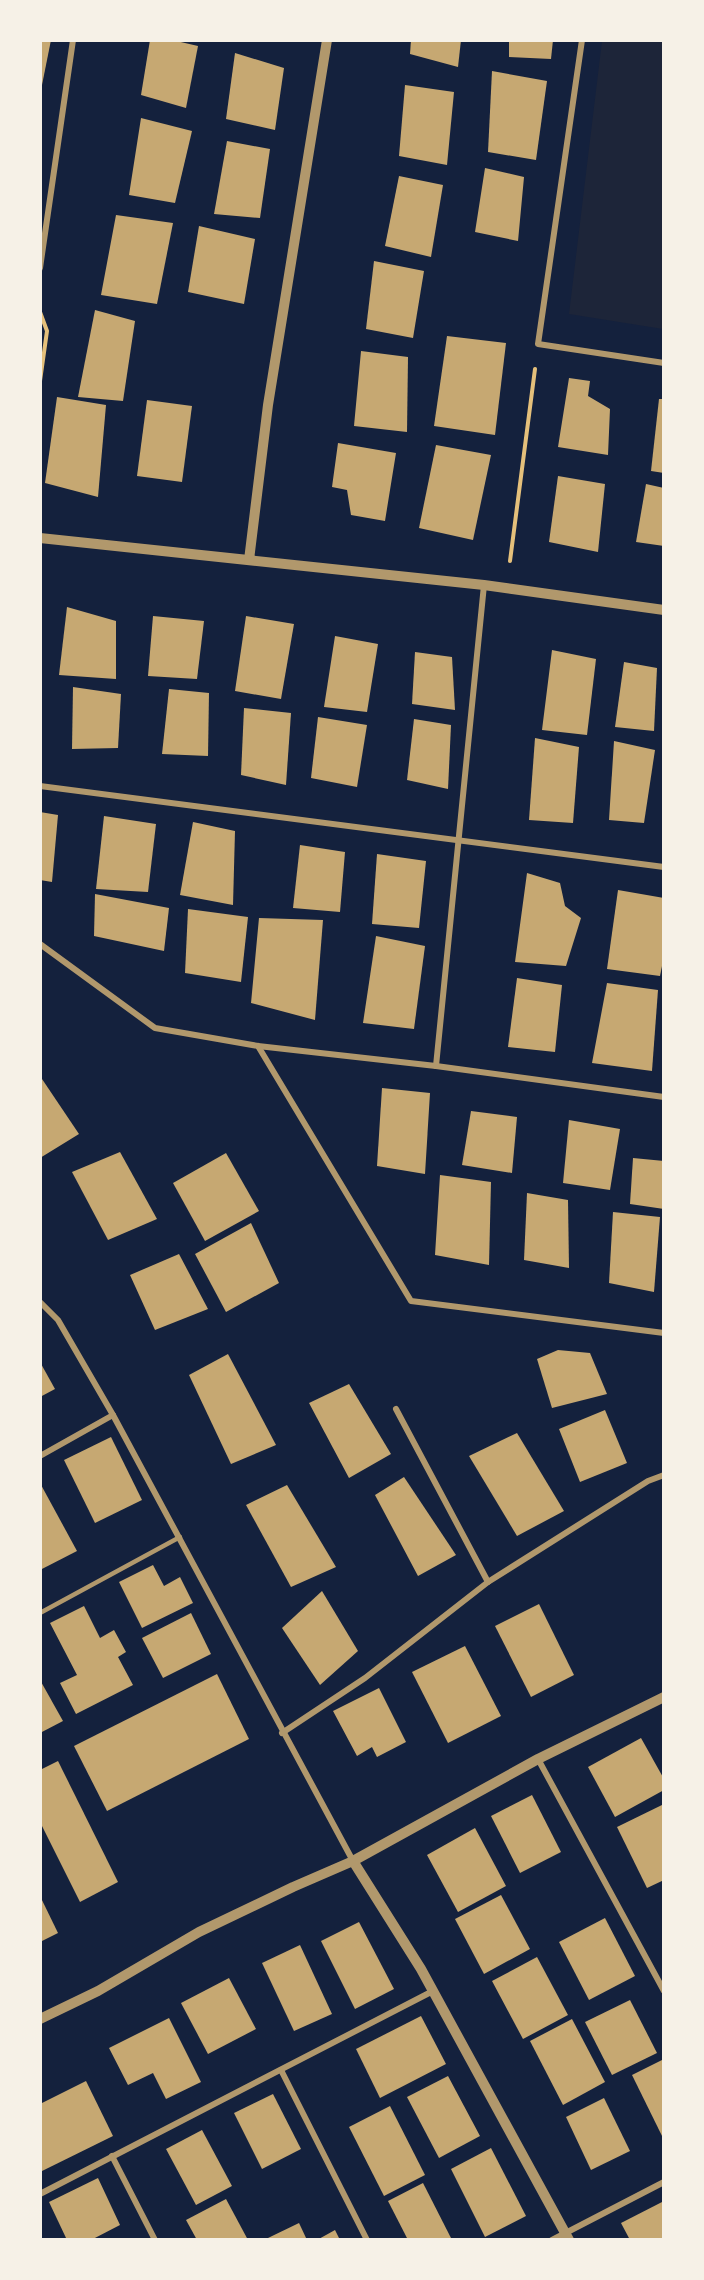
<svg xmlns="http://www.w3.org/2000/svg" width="704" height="2280" font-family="Cabin,sans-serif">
<rect width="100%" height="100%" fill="#14213d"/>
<polygon fill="#1d2539" points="602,41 663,41 663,329 569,314"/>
<g fill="#c6a872">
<polygon points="40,40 51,40 42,85 40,85"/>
<polygon points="150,40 172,40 198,46 186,108 141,95"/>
<polygon points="411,40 461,40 458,67 410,54"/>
<polygon points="509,40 553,40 551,59 509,57"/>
<polygon points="235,53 284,68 275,130 226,119"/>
<polygon points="492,71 547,81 536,160 488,152"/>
<polygon points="405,85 454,92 447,165 399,156"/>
<polygon points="141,118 192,131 175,203 129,195"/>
<polygon points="227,141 270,149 260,218 214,214"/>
<polygon points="485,168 524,177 518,241 475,232"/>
<polygon points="399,176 443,185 431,257 385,246"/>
<polygon points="116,215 173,223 157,304 101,295"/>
<polygon points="199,226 255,239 244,304 188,292"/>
<polygon points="374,261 424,271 413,338 366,329"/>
<polygon points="95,310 135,321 123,401 78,397"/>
<polygon points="447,336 506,343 495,435 434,426"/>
<polygon points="361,351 408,357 407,432 354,426"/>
<polygon points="569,378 590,381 588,396 610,409 608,455 558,447"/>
<polygon points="57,397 106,405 98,497 45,483"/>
<polygon points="659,399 664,399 664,473 651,471"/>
<polygon points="147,400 192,406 182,482 137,476"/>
<polygon points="338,443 396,453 385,521 351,515 347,490 332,487"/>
<polygon points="436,445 491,455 473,540 419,528"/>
<polygon points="558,476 605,484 598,552 549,542"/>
<polygon points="646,484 664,488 664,546 636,542"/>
<polygon points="67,607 116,621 116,679 59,675"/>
<polygon points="153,616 204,621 197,679 148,676"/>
<polygon points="246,616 294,624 281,699 235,691"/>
<polygon points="335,636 378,644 367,712 324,707"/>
<polygon points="552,650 596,659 587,735 542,730"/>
<polygon points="415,652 452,657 455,710 412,704"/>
<polygon points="624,662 657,668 654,731 615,727"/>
<polygon points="73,687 121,694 118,748 72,749"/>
<polygon points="169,689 209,693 208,756 162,754"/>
<polygon points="244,708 291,713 286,785 241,775"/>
<polygon points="318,717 367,725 357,787 311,778"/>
<polygon points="414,719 451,725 448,789 407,780"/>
<polygon points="535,738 579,747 573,823 529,820"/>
<polygon points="614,741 655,750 644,823 609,820"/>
<polygon points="40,812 58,815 52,882 40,880"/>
<polygon points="104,816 156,824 148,892 96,889"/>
<polygon points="193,822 235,831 233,905 180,895"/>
<polygon points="300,845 345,852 340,912 293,908"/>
<polygon points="377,854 426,861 419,928 372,924"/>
<polygon points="527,873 560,883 565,906 581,918 566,966 515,962"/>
<polygon points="618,890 664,898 664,956 660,976 607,969"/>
<polygon points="95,894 169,908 164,951 94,936"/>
<polygon points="188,909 248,917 241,982 185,973"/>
<polygon points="259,918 323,920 315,1020 251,1003"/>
<polygon points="376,936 425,946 414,1029 363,1023"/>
<polygon points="517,978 562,985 555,1052 508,1047"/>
<polygon points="607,983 658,990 652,1071 592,1063"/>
<polygon points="40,1076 79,1134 40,1158"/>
<polygon points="382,1088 430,1093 425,1174 377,1166"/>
<polygon points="471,1111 517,1117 512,1173 462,1165"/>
<polygon points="569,1120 620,1129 610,1190 563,1183"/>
<polygon points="120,1152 157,1219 108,1240 72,1172"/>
<polygon points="226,1153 259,1211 205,1241 173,1183"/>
<polygon points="633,1158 664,1161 664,1209 630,1204"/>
<polygon points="440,1175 491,1182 489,1265 435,1255"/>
<polygon points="527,1193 568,1200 569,1268 524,1260"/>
<polygon points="613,1212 660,1217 654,1292 609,1283"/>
<polygon points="251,1223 279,1283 226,1312 195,1254"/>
<polygon points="179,1254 208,1309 155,1330 130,1275"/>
<polygon points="558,1350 590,1353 607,1394 552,1408 537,1359"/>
<polygon points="228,1354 276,1445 231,1464 189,1375"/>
<polygon points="40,1362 55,1389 40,1397"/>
<polygon points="349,1384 391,1454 349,1478 309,1403"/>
<polygon points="605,1410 627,1463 580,1482 559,1429"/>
<polygon points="517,1433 564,1511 517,1536 469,1456"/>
<polygon points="111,1437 142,1500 95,1523 64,1460"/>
<polygon points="404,1477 456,1555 418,1576 375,1495"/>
<polygon points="40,1483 77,1551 40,1570"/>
<polygon points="287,1485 336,1567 291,1587 246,1505"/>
<polygon points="153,1565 164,1586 180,1577 193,1603 142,1628 119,1582"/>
<polygon points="322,1591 358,1651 320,1685 282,1628"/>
<polygon points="539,1604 574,1675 531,1697 495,1626"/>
<polygon points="84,1606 100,1638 114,1630 126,1652 118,1657 133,1685 76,1714 60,1683 77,1675 50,1623"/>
<polygon points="191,1613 211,1654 163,1678 142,1638"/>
<polygon points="465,1646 501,1716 448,1743 412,1672"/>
<polygon points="217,1674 249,1739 107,1811 74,1746"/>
<polygon points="40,1680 63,1721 40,1733"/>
<polygon points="379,1688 406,1742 377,1757 372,1747 357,1756 333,1711"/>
<polygon points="641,1738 664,1779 664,1790 615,1817 588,1767"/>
<polygon points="58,1761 118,1882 80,1902 40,1822 40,1770"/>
<polygon points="532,1795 561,1852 520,1873 491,1816"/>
<polygon points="664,1804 664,1880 647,1888 617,1827"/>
<polygon points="475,1828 506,1886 458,1912 427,1855"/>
<polygon points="501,1895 530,1949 484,1974 455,1919"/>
<polygon points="40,1896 58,1933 40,1942"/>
<polygon points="605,1918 635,1976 589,2000 559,1942"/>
<polygon points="359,1922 394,1989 355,2009 321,1941"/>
<polygon points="300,1945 332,2014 294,2031 262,1963"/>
<polygon points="537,1957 568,2015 523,2039 492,1981"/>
<polygon points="229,1978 256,2029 208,2054 181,2003"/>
<polygon points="630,2000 657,2053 612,2075 585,2022"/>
<polygon points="421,2016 446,2064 380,2098 356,2049"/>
<polygon points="169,2018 201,2082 166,2099 153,2073 128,2085 109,2048"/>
<polygon points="572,2019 605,2082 563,2105 530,2041"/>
<polygon points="664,2059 664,2140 632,2075"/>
<polygon points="448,2076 480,2136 439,2158 407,2097"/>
<polygon points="86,2081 113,2136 40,2172 40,2104"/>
<polygon points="273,2094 301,2149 262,2169 234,2113"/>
<polygon points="604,2098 630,2151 591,2170 566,2117"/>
<polygon points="390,2106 425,2175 384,2196 349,2127"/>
<polygon points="202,2130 232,2186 196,2205 166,2149"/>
<polygon points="491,2148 526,2216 485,2237 451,2169"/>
<polygon points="98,2178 120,2225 91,2240 67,2240 49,2202"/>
<polygon points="423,2183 452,2240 408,2240 388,2201"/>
<polygon points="226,2199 248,2240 197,2240 186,2220"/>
<polygon points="664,2201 664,2240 630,2240 621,2223"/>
<polygon points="299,2223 307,2240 268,2240 268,2238"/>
<polygon points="335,2230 340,2240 317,2240"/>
</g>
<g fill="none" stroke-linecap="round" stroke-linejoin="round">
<g stroke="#e5c07b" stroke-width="4">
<polyline points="40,312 47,331 40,381"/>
<polyline points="510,561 535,369"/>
</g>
<polyline stroke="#b1986c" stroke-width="4.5" points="40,1613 180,1537"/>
<g stroke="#b1986c" stroke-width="6">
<polyline points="582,40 538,344 664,363"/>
<polyline points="40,268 73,40"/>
<polyline points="40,786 664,867"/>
<polyline points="40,944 155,1028 258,1046 436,1066 664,1097"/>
<polyline points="258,1046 411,1301 664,1333"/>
<polyline points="436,1066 484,585"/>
<polyline points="40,1302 58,1320 113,1415 353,1861"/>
<polyline points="396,1409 488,1582"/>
<polyline points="40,1456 113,1415"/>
<polyline points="282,1733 365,1678 488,1582 648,1481 664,1475"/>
<polyline points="538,1759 664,1991"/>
<polyline points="281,2070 367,2240"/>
<polyline points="112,2156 155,2240"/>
<polyline points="40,2194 433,1991"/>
<polyline points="552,2240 664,2182"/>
</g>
<g stroke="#b1986c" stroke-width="10">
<polyline points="40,538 484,585 664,610"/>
<polyline points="249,560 268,405 327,40"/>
<polyline points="353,1861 421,1969 569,2240"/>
<polyline points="40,2019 98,1991 199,1932 293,1887 353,1861 538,1759 664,1697"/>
</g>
</g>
<rect width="704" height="2280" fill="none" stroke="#f6f1e7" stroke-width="84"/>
</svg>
